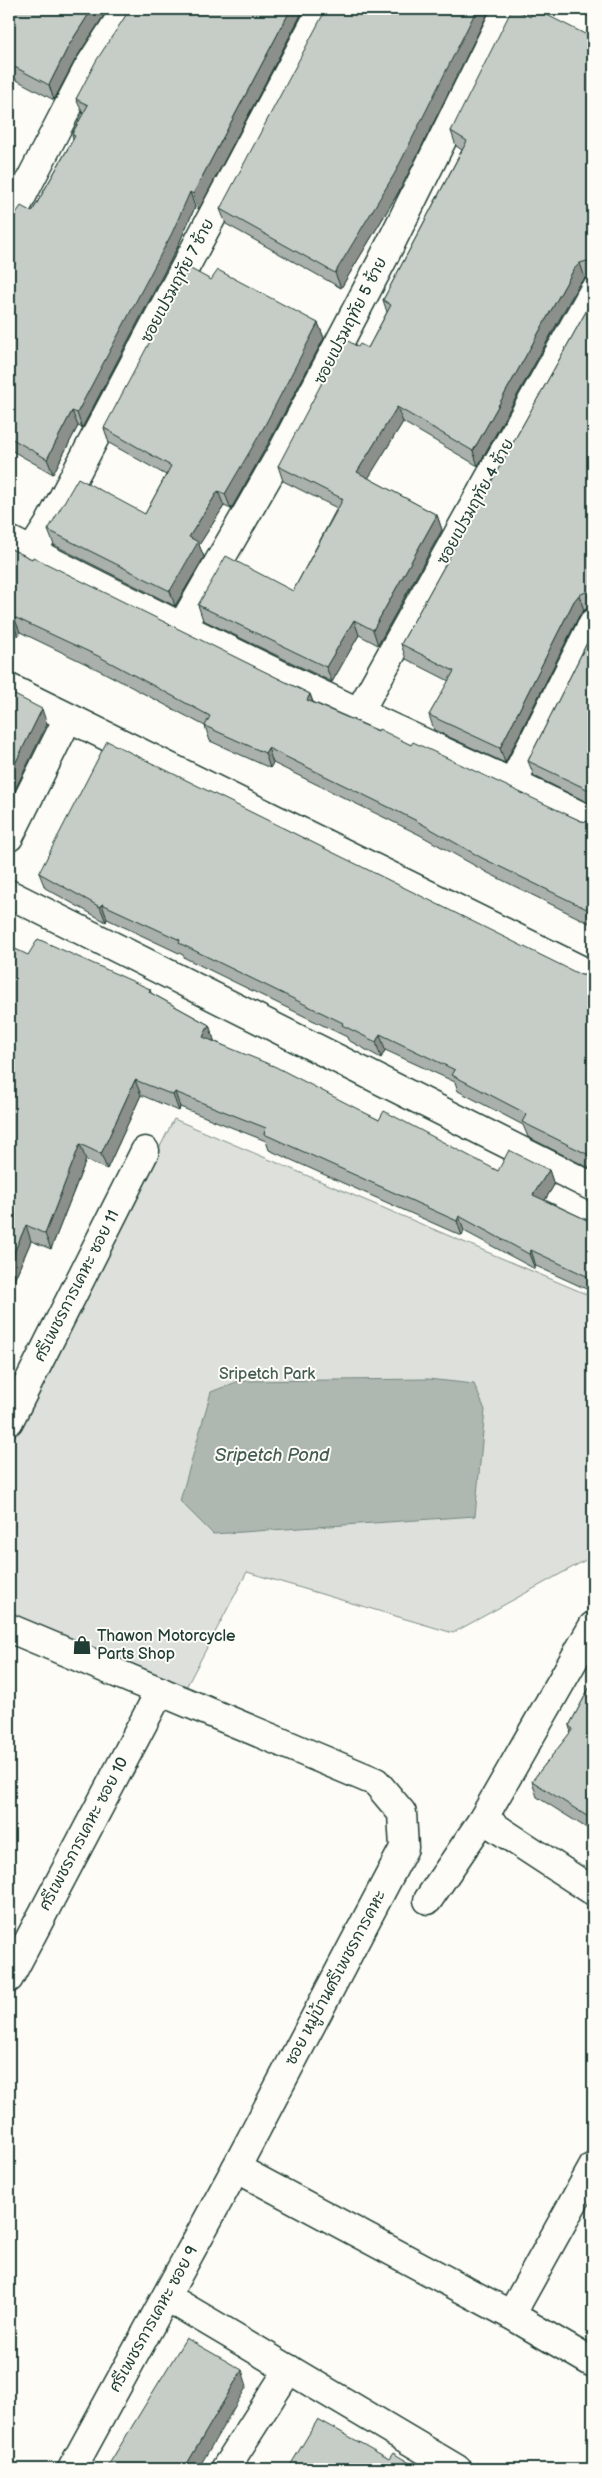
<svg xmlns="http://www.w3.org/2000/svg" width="602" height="2478" font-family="'Balsamiq Sans','Playpen Sans Thai',sans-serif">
<rect width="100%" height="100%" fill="#fdfcf7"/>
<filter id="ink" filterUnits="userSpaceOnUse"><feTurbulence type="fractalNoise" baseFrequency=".02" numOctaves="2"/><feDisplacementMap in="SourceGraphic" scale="10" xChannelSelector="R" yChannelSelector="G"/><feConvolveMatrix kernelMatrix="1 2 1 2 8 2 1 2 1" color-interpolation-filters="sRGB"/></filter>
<g filter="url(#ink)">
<polygon fill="#dde0db" stroke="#7e8e88" points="174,1119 593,1297 593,1556 453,1633 247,1572 182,1695 9,1628 9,1385 34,1396"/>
<polygon fill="#aeb8b1" stroke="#75877f" points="428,1379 474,1384 485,1410 475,1516 213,1534 180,1501 211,1392 239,1381"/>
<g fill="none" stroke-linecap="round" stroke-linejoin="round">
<g stroke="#1f3d34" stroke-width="31">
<g id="minor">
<polyline points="546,9 593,35"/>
<polyline points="9,221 88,68 126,9"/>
<path d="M9,540C124,599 240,656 358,712C436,749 516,783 593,822"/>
<polyline points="31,552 48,526 322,9"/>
<polyline points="182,626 283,450 383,259 507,9"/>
<polyline points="9,688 593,976"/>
<polyline points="359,712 593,292"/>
<polyline points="513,782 593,623"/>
<polyline points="9,837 68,718"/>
<polyline points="9,894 593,1187"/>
<polyline points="9,1421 145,1151"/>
<polyline points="9,1628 376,1782 402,1813 404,1848 236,2168 511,2315 593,2363"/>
<polyline points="483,1819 593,1891"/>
<polyline points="428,1900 483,1819 593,1626"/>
<polyline points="9,1978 160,1691"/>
<polyline points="167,2297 457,2469"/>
<polyline points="511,2315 593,2167"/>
<polyline points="72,2469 236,2168"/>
<polyline points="225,2469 289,2369"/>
</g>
</g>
<use href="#minor" stroke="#fdfcf7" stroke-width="28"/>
</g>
<g fill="#aab0ab" stroke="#1f3d34">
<polygon points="9,9 108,9 75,60 54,100 9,76"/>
<polygon points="130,9 304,9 199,209 195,207 177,248 82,428 78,426 53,474 9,449 9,220 32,212 73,139 72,134 83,114 76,99"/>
<polygon points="576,9 593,9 593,19"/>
<polygon points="530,17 587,35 593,34 593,277 585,278 579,284 478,466 403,422 368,478 437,515 442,530 378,645 359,635 332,682 203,620 198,605 293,591 337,508 283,481 278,466 358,347 368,348 387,312 383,300 462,150 456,146 451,131"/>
<polygon points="401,188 341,288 226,224 220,209"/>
<polygon points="211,280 318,323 324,338 269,442 231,509 224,506 199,545 204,557 175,606 54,545 48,530 145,514 166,475 109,443 104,428"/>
<polygon points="593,299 593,608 592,607 584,610 579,616 505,763 434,730 429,715 449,681 406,659 401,644"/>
<polygon points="9,548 310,694 313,702 411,745 581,821 588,822 593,821 593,925 488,873 420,835 273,763 270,768 210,741 205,726 103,672 20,632 18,636 9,631"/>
<polygon points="593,631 593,805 534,776 528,761"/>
<polygon points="39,873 581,975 593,976 593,1170 528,1137 523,1125 458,1091 455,1082 385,1050 381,1058 348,1040 347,1037 185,958 183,955 107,919 106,922 45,888"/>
<polygon points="28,955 150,989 151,993 209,1025 214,1040 214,1041 379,1120 498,1171 549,1170 554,1185 545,1200 587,1220 593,1207 593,1292 536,1266 535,1269 464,1231 462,1236 269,1150 266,1141 180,1107 179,1111 141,1095 107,1169 86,1160 51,1249 31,1241 9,1292"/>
<polygon points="593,1681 593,1832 537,1797 532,1781 571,1732 569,1726"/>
</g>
<g fill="#8b908b" stroke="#1f3d34">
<polygon points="92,9 108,9 75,60 54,100 49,85 69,45"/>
<polygon points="291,9 304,9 199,209 193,194"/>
<polygon points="477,9 490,9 401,188 341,288 335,273"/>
<polygon points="190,192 195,207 177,248 82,428 77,413"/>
<polygon points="580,263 585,278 579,284 478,466 473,451 574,269"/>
<polygon points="318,323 324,338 269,442 231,509 225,494"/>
<polygon points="397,407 403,422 363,487 357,472"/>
<polygon points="72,411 78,426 53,474 47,459"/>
<polygon points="218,491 224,506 199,545 204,557 175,606 170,591 189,537"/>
<polygon points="437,515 442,530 378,645 373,630"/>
<polygon points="579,595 584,610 579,616 505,763 500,748 574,601"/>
<polygon points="14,617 20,632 18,636 12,621"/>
<polygon points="354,620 359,635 332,682 326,667"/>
<polygon points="310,694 315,709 307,700"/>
<polygon points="42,709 47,724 9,802 9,776"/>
<polygon points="268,748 273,763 270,768 265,753"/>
<polygon points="102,904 107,919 106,922 100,907"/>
<polygon points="209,1025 214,1040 208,1052 203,1037"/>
<polygon points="380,1034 385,1050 381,1058 376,1042"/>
<polygon points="135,1080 141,1095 107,1169 101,1154"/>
<polygon points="175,1092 180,1107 179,1111 173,1095"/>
<polygon points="80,1144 86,1160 51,1249 45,1234"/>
<polygon points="549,1170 554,1185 539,1210 533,1195"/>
<polygon points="459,1216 464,1231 462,1236 457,1221"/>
<polygon points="26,1225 31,1241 9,1292 9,1264"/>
<polygon points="531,1250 536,1266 535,1269 529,1254"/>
<polygon points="242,2370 247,2386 198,2469 184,2469"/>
</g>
<g fill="#c6cdc7" stroke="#1f3d34">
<polygon points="9,9 92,9 69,45 49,85 9,64"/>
<polygon points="130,9 291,9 193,194 190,192 172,233 77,413 72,411 47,459 9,437 9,220 12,219 21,206 32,212 75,136 72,134 88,105 76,99 96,61"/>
<polygon points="326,9 477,9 395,173 335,273 220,209"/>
<polygon points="512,9 515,9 530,17 534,9 535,9 587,35 593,34 593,191 592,193 593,193 593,263 587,261 580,263 574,269 473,451 397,407 357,472 437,515 373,630 354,620 326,667 198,605 226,556 293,591 343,499 278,466 345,339 358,347 360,344 368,348 391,305 383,300 467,141 451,131"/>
<polygon points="189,268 211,280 218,270 318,323 264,427 225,494 218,491 189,537 198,542 170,591 48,530 78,478 145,514 171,466 104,428"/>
<polygon points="593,299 593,594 586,592 579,595 574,601 500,748 429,715 454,671 401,644"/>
<polygon points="9,548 32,559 33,557 310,694 307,700 378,731 379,729 411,745 413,742 581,821 588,822 593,821 593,912 482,858 415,820 268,748 265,753 205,726 210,716 98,656 14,617 12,621 9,619"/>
<polygon points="593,631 593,792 528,761"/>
<polygon points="9,692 42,709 9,776"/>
<polygon points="107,741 581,975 593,976 593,1157 522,1122 526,1115 523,1112 452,1075 455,1070 380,1034 376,1042 342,1025 343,1023 179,943 180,940 102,904 100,907 39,873"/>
<polygon points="38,939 150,989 149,992 209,1025 203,1037 276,1067 379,1120 384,1111 498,1171 509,1150 549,1170 533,1195 587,1220 593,1207 593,1279 531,1250 529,1254 459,1216 457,1221 264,1134 266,1128 175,1092 173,1095 135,1080 101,1154 80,1144 45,1234 26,1225 9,1264 9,946 28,955"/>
<polygon points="593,1681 593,1820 532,1781 573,1729 569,1726"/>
<polygon points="186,2338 242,2370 184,2469 106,2469"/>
<polygon points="318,2419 389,2459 393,2453 420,2469 288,2469"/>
</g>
</g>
<defs>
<g id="shop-bare" transform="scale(1.5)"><path d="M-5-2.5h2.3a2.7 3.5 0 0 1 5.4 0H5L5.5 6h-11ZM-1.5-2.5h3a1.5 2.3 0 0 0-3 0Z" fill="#1f3d34" stroke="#fdfcf7" stroke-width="2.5" paint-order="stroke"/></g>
</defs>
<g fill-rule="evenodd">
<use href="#shop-bare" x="82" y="1645"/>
</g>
<g text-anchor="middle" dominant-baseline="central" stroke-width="4" stroke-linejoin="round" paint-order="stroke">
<g font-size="16" fill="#1f3d34" stroke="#fdfcf7">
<text transform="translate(178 281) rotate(-62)">ซอยเปรมฤทัย 7 ซ้าย</text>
<text transform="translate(351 321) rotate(-63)">ซอยเปรมฤทัย 5 ซ้าย</text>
<text transform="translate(476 502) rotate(-61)">ซอยเปรมฤทัย 4 ซ้าย</text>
<text transform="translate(77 1286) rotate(-63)">ศรีเพชรการเคหะ ซอย 11</text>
<text transform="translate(84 1834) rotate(-62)">ศรีเพชรการเคหะ ซอย 10</text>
<text transform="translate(336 1978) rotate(-62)">ซอย หมู่บ้านศรีเพชรการคหะ</text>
<text transform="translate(154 2319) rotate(-61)">ศรีเพชรการเคหะ ซอย 9</text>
</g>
<g font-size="16" fill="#455e55" stroke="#fdfcf7">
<text x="267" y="1374">Sripetch Park</text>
</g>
<g font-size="16" fill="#1f3d34" stroke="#fdfcf7" text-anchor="start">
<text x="97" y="1636">Thawon Motorcycle<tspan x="97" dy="18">Parts Shop</tspan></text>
</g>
<g font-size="18" font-style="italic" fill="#435c53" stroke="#fdfcf7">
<text x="272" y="1455">Sripetch Pond</text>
</g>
</g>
<rect width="602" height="2478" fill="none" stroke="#fdfcf7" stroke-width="30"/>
<rect x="15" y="15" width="572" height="2448" fill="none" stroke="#1f3d34" stroke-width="2" filter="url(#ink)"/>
</svg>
